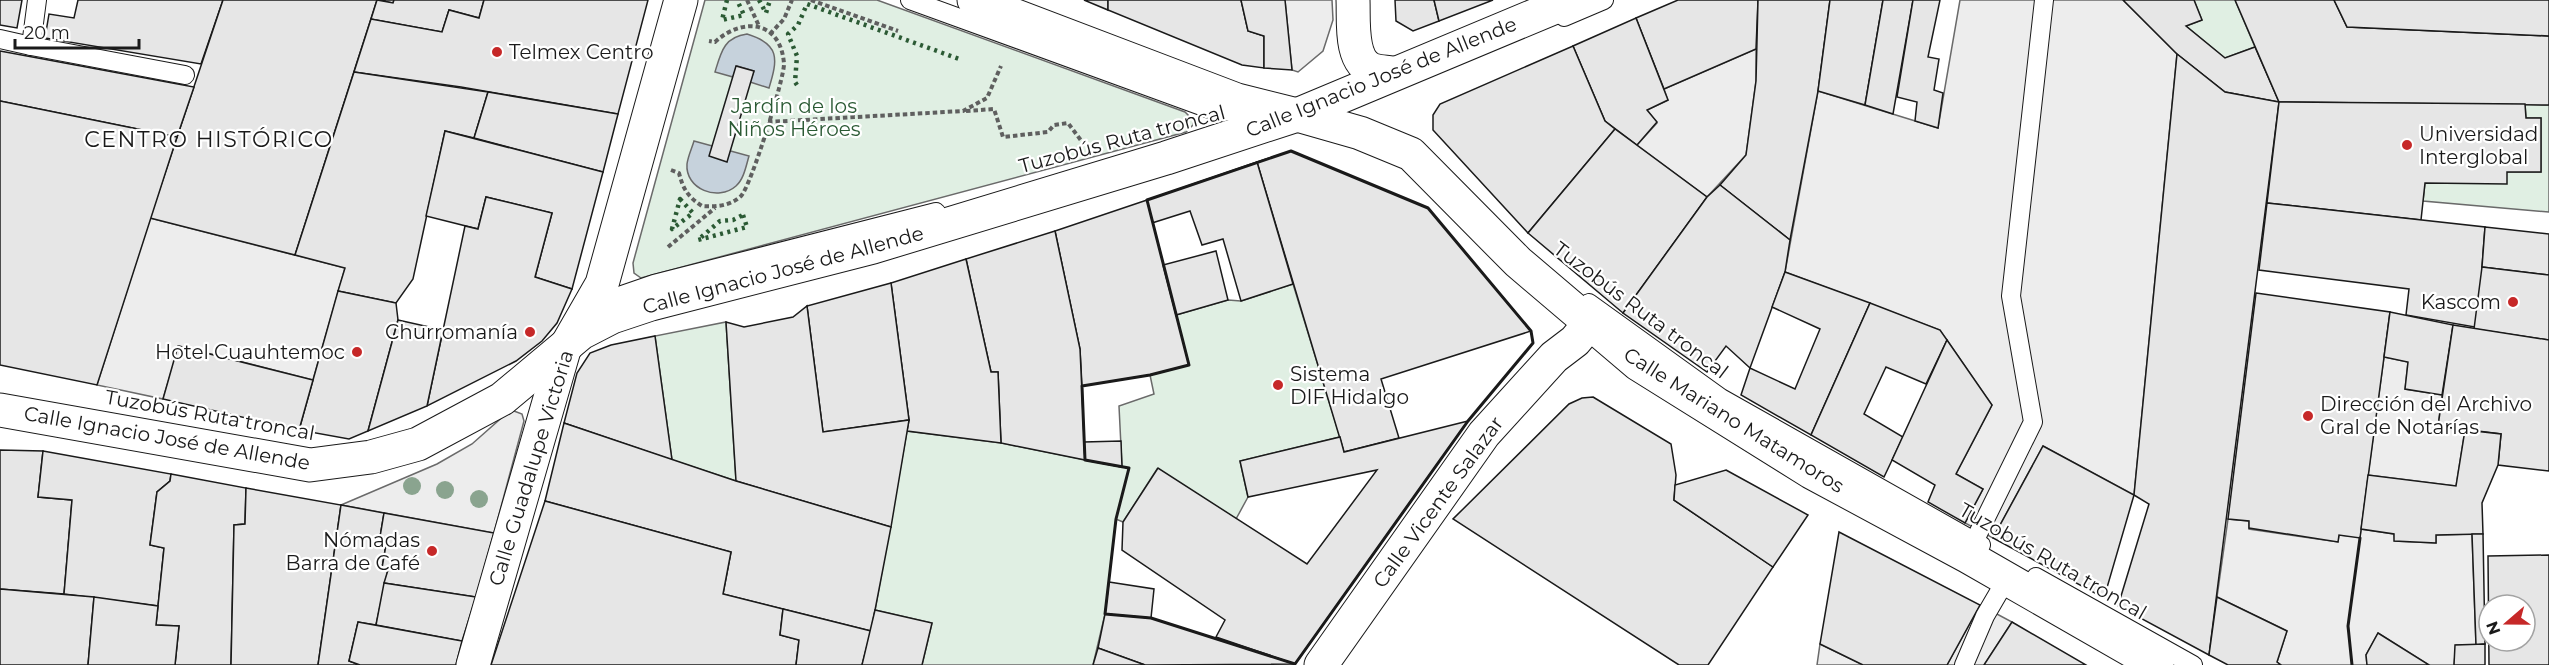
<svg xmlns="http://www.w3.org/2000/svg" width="2549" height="665" font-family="Montserrat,sans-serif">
<rect width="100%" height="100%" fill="#fff"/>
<g fill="#e0efe3" stroke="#6a6a6a" stroke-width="1.5">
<polygon points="705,0 877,0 1185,112 1193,120 1193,125 1186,132 641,278 634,273 633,263"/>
<polygon points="2194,0 2235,0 2255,47 2225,58 2186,26 2202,20"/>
<polygon points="2525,104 2549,105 2549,212 2423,201 2425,183 2507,172 2541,172 2541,118 2526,118"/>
<polygon points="1293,284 1340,437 1240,461 1248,497 1236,519 1157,469 1123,522 1116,519 1105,614 1093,665 922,665 932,623 875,610 907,431 1001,443 1122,467 1119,406 1154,394 1150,375 1189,365 1176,315 1228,300 1241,301"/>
<polygon points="726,322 736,481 672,460 655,336"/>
</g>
<g fill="#ededed" stroke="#6a6a6a" stroke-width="1.5">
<polygon points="1285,0 1332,0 1333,20 1323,51 1298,72 1292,70"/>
<polygon points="1960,0 2123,0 2177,54 2134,495 2043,446 1993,538 1965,523 1983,489 1956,474 1992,405 1940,330 1785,272 1818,91 1938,128"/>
<polygon points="1756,49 1756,81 1746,155 1707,197 1637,145 1657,123 1647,110 1668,100 1664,89"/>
<polygon points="150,218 345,268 313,380 179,346 163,399 97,385"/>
<polygon points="2384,357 2408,362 2405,389 2442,395 2438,426 2465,430 2456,486 2368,475"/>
<polygon points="514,411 522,414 524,421 494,533 341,505 437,464 472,444 506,414"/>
<polygon points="2228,519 2249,521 2249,529 2338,542 2339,535 2360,537 2361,529 2394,534 2395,541 2436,543 2436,535 2472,534 2476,645 2456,645 2454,665 2429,665 2378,633 2366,655 2367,665 2281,665 2277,662 2287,631 2217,597"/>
<polygon points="1980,605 2012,622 1984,665 1947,665"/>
<polygon points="1820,644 1863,665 1817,665"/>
</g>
<g fill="#c6d2dc" stroke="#6a6a6a" stroke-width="1.5">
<path d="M747,34C780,44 778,59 769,88L750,82L754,71L737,66L733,77L715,72C721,52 724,37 747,34Z"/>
<path d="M694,141L749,156C746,166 744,179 736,186C718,202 685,189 687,164C688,156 692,148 694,141Z"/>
</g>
<g fill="#e6e6e6" stroke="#1a1a1a" stroke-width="1.5" fill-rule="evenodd">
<polygon points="0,0 22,0 17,28 0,25"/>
<polygon points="78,0 223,0 201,64 45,38 49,14 74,18"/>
<polygon points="223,0 394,0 393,3 377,0 295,255 150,218"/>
<polygon points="377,0 393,3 394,0 484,0 479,18 449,10 442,32 371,19"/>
<polygon points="484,0 648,0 618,114 461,87 354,72 371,19 442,32 449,10 479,18"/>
<polygon points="1084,0 1108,0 1108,10"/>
<polygon points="1108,0 1241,0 1248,31 1264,36 1264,68 1242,65 1108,10"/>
<polygon points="1241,0 1285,0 1292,70 1264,68 1264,36 1248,31"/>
<polygon points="1395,0 1434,0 1439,21 1413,31 1396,21"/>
<polygon points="1434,0 1493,0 1439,21"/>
<polygon points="1678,0 1758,0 1756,49 1664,89 1636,18"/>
<polygon points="1758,0 1830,0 1818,91 1790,240 1720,185 1746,155 1756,81"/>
<polygon points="1830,0 1883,0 1865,105 1818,91"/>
<polygon points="1883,0 1913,0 1893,114 1865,105"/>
<polygon points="1913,0 1940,0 1928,57 1939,59 1934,90 1943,93 1938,128 1915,121 1917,102 1897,97"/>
<polygon points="2194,0 2202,20 2186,26 2225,58 2255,47 2279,102 2225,92 2177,54 2123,0"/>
<polygon points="2235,0 2334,0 2347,27 2549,36 2549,105 2279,102"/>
<polygon points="2334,0 2549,0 2549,36 2347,27"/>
<polygon points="1636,18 1668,100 1647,110 1657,122 1637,145 1605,121 1573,46"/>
<polygon points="1573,46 1605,121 1615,129 1528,233 1433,130 1433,115 1440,104"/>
<polygon points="0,51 194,87 177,137 0,101"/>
<polygon points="2177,54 2225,92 2279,102 2209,655 2118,606 2149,504 2134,495"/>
<polygon points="736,66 754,71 727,162 709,156"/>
<polygon points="354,72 488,92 474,138 445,131 413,279 396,303 338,291 345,268 295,255"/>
<polygon points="488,92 618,114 603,172 474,138"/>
<polygon points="0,101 177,137 97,385 0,365"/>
<polygon points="2279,102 2525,104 2526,118 2541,118 2541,172 2507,172 2507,184 2425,183 2421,220 2267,203"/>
<polygon points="1615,129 1707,197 1623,313 1528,233"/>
<polygon points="445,131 603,172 572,289 535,277 552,213 486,197 478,229 426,216"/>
<polygon points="1291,151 1428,208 1531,331 1381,379 1399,438 1344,452 1257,162"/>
<polygon points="1257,162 1293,284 1241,301 1223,239 1202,245 1190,211 1152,223 1147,200"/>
<polygon points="1720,185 1790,240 1785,272 1750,368 1726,346 1707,372 1623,313 1707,197"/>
<polygon points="486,197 552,213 535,277 572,289 557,323 542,341 516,361 427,406 465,226 478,229"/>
<polygon points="1147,200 1189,365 1150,375 1082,386 1080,349 1055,231"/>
<polygon points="2267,203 2485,227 2482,267 2549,275 2549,340 2406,315 2409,289 2259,270"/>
<polygon points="2485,227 2549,234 2549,275 2482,267"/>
<polygon points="1055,231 1080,349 1085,460 1001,443 998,372 991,372 966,259"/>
<polygon points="1216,251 1228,300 1176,315 1163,265"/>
<polygon points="966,259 991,372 998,372 1001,443 907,431 909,420 891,283"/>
<polygon points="2482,267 2549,275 2549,340 2474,329"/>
<polygon points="1785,272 1870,303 1811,435 1741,395 1750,368 1795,389 1820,329 1772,307"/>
<polygon points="891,283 909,420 823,432 807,306"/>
<polygon points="338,291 396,303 398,320 368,431 349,439 299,430"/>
<polygon points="2256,293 2390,312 2360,538 2339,535 2338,542 2249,528 2249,521 2228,519"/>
<polygon points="1870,303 1940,330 1947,340 1926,384 1886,367 1864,414 1903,437 1884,477 1811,435"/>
<polygon points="807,306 823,432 909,420 891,527 736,481 726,322 744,327 793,317"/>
<polygon points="2390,312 2453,325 2442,395 2405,389 2408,362 2384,357"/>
<polygon points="398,320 443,330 427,406 368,431"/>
<polygon points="2453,325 2549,340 2549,471 2498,465 2501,434 2438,426"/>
<polygon points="655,336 672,460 564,423 577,373 590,353 611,345"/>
<polygon points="1947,340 1992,405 1956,474 1983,489 1965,523 1928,502 1935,485 1892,460"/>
<polygon points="178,346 313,380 299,430 163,399"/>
<polygon points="1593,397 1671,444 1676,475 1674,500 1773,567 1708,665 1679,665 1453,519 1569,404 1582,398"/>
<polygon points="1468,421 1295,664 1216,637 1225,620 1122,550 1123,522 1158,468 1307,564 1377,470 1248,497 1240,461 1340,437 1344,452"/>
<polygon points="564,423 736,481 891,527 871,631 723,594 731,552 545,501"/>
<polygon points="2465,430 2501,434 2498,465 2482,503 2483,534 2436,535 2436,543 2394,541 2394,534 2361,529 2368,475 2456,486"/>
<polygon points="1121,441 1122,467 1085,460 1084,442"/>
<polygon points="2043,446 2134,495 2104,598 1993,538"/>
<polygon points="0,450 43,451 38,497 72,500 64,594 0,589"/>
<polygon points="43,451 171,474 170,481 157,492 150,545 164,548 158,606 64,594 72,500 38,497"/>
<polygon points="1726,470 1808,515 1773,567 1674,500 1675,485"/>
<polygon points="171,474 246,488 245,524 234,525 231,665 175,665 179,626 156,625 164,548 150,545 157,492 170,481"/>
<polygon points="246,488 341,505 318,665 231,665 234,525 245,524"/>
<polygon points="545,501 731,552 723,594 783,609 780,635 799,640 796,665 491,665"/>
<polygon points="341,505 384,513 380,537 387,539 382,568 388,570 376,625 358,622 349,661 360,665 318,665"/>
<polygon points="384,513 494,533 476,597 384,583 388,570 382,568 387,539 380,537"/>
<polygon points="1839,532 1980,605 1947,665 1863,665 1820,644"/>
<polygon points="2472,534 2483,534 2485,644 2476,645"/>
<path d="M2549,555V665H2489L2488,556ZM2489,605H2525V641H2489Z"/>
<polygon points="1109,582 1154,589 1151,618 1105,614"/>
<polygon points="384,583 476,597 462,641 376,625"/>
<polygon points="0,589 94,597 88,665 0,665"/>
<polygon points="94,597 158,606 156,625 179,626 175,665 88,665"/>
<polygon points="2217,597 2287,631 2277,662 2281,665 2228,665 2209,655"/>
<polygon points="783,609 871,631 862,665 796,665 799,640 780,635"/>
<polygon points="875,610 932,623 922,665 862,665"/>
<polygon points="1105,614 1151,618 1295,664 1145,665 1098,648"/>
<polygon points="358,622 462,641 456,665 360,665 349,661"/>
<polygon points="2012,622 2086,665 1984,665"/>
<polygon points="2378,633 2429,665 2367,665 2366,655"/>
<polygon points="2485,644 2485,665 2454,665 2455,645"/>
<polygon points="1098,648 1145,665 1093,665"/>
</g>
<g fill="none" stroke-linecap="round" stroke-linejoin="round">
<g stroke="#1a1a1a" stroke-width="20">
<g id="lane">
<polyline points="37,0 31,46 185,75"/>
<polyline points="910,0 1218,112 1245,110"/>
<polyline points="1564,17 1604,0"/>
<polyline points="0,39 31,46"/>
<polyline points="1589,303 1721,398 1981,545"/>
<polyline points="600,309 622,295 654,284 936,212"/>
<polyline points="1969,552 2033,422 2011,296 2044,0"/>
<polyline points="2036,577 2193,665"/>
<polyline points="1964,665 1985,616 2006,580"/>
</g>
</g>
<g stroke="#1a1a1a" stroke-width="35">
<g id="street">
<path d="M1353,0C1354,20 1349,62 1373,70C1379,72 1386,72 1392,73"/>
<polyline points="1297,115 1360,133 1411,154 1518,262 1638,364 1811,472 1967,556 2157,665"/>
<polyline points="473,665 564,350 602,284 681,0"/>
<polyline points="1321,665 1484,434 1554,357 1575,341 1590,323"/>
</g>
</g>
<g stroke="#1a1a1a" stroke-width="35">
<g id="secondary">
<polyline points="974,0 1237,100 1297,115"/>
<polyline points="0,410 310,465 371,457 418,444 502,399 581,333 612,317 651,304 873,247 1166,158 1297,115 1572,0"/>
</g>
</g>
<g stroke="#5f5f5f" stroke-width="4" stroke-dasharray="4.5 3" stroke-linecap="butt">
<polyline points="747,0 759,26"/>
<polyline points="811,0 898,31"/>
<polyline points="770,34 784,19 792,0"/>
<polyline points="966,111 994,109 1003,137 1048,132 1054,125 1068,123 1083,143"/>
<polyline points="768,122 963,111 987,98 1001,66"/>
<path d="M671,170L679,173C683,189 688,197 702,206C716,207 730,206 741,196C751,186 784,79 784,64C781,20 742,17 715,42L709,41"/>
<polyline points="668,247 715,208"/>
</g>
<use href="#lane" stroke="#fff" stroke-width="18"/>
<use href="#street" stroke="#fff" stroke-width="33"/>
<use href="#secondary" stroke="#fff" stroke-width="33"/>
<g stroke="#2b5a34" stroke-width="4.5" stroke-dasharray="3 4.5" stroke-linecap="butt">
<polyline points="727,0 722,20 744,15 737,0"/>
<polyline points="759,0 766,13 770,0"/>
<polyline points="797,85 795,82 797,56 788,34 798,25 807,4 962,60"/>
<polygon points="680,199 693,213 672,229"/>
<polygon points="743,215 747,227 698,240 720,221 733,220"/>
</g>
<g stroke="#1a1a1a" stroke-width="3">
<polygon points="1291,151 1428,208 1531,331 1533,343 1468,421 1295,664 1151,618 1105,614 1116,519 1129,468 1085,460 1082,386 1150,375 1189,365 1147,200"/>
<polyline points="2352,665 2348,626 2360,538"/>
</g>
</g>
<g fill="#8aa48f">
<circle cx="412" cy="486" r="9"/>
<circle cx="445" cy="490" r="9"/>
<circle cx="479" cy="499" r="9"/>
</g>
<g fill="#c62828" stroke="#fff" stroke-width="2">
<circle cx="497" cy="52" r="6"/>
<circle cx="2407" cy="145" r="6"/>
<circle cx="2513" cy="302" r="6"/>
<circle cx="530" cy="332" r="6"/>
<circle cx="357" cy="352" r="6"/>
<circle cx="1278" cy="385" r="6"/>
<circle cx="2308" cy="416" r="6"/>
<circle cx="432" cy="551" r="6"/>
</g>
<g text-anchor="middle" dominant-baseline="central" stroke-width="4.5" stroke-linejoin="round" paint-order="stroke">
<g font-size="20" fill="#1a1a1a" stroke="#fff" text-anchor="start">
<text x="509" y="52">Telmex Centro</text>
<text x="2419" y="134">Universidad<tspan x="2419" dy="23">Interglobal</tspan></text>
<text x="2501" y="302" text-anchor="end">Kascom</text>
<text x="518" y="332" text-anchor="end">Churromanía</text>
<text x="345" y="352" text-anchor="end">Hotel Cuauhtemoc</text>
<text x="1290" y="374">Sistema<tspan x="1290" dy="23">DIF Hidalgo</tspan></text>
<text x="2320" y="404">Dirección del Archivo<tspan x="2320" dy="23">Gral de Notarías</tspan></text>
<text x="420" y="540" text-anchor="end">Nómadas<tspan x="420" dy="23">Barra de Café</tspan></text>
</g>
<g font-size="20" fill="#1a1a1a" stroke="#fff">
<text transform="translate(1381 77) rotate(-22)">Calle Ignacio José de Allende</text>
<text transform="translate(1122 139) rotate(-15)">Tuzobús Ruta troncal</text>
<text transform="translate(783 270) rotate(-15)">Calle Ignacio José de Allende</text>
<text transform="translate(1641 310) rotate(37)">Tuzobús Ruta troncal</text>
<text transform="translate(210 415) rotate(10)">Tuzobús Ruta troncal</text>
<text transform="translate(1734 420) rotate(32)">Calle Mariano Matamoros</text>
<text transform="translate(167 438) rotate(10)">Calle Ignacio José de Allende</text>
<text transform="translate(531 468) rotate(-73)">Calle Guadalupe Victoria</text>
<text transform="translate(1438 502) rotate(-54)">Calle Vicente Salazar</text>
<text transform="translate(2053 561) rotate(30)">Tuzobús Ruta troncal</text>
</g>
<g font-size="20" fill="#2b5a34" stroke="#fff">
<text x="794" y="106">Jardín de los<tspan x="794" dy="23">Niños Héroes</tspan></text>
</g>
<g font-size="22" letter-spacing="1.5" fill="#1a1a1a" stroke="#fff">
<text x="209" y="139">CENTRO HISTÓRICO</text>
</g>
</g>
<g transform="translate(2507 623) rotate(250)"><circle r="28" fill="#ffffff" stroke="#a3a3a3" stroke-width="1.5"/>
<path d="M0-4.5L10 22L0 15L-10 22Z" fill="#c62828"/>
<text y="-9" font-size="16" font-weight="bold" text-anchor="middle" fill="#1a1a1a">N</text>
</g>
<path d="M15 39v9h124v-9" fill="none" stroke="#1a1a1a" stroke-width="3"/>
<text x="24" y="39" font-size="18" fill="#1a1a1a" stroke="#ffffff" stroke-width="4.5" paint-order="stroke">20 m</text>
</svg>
